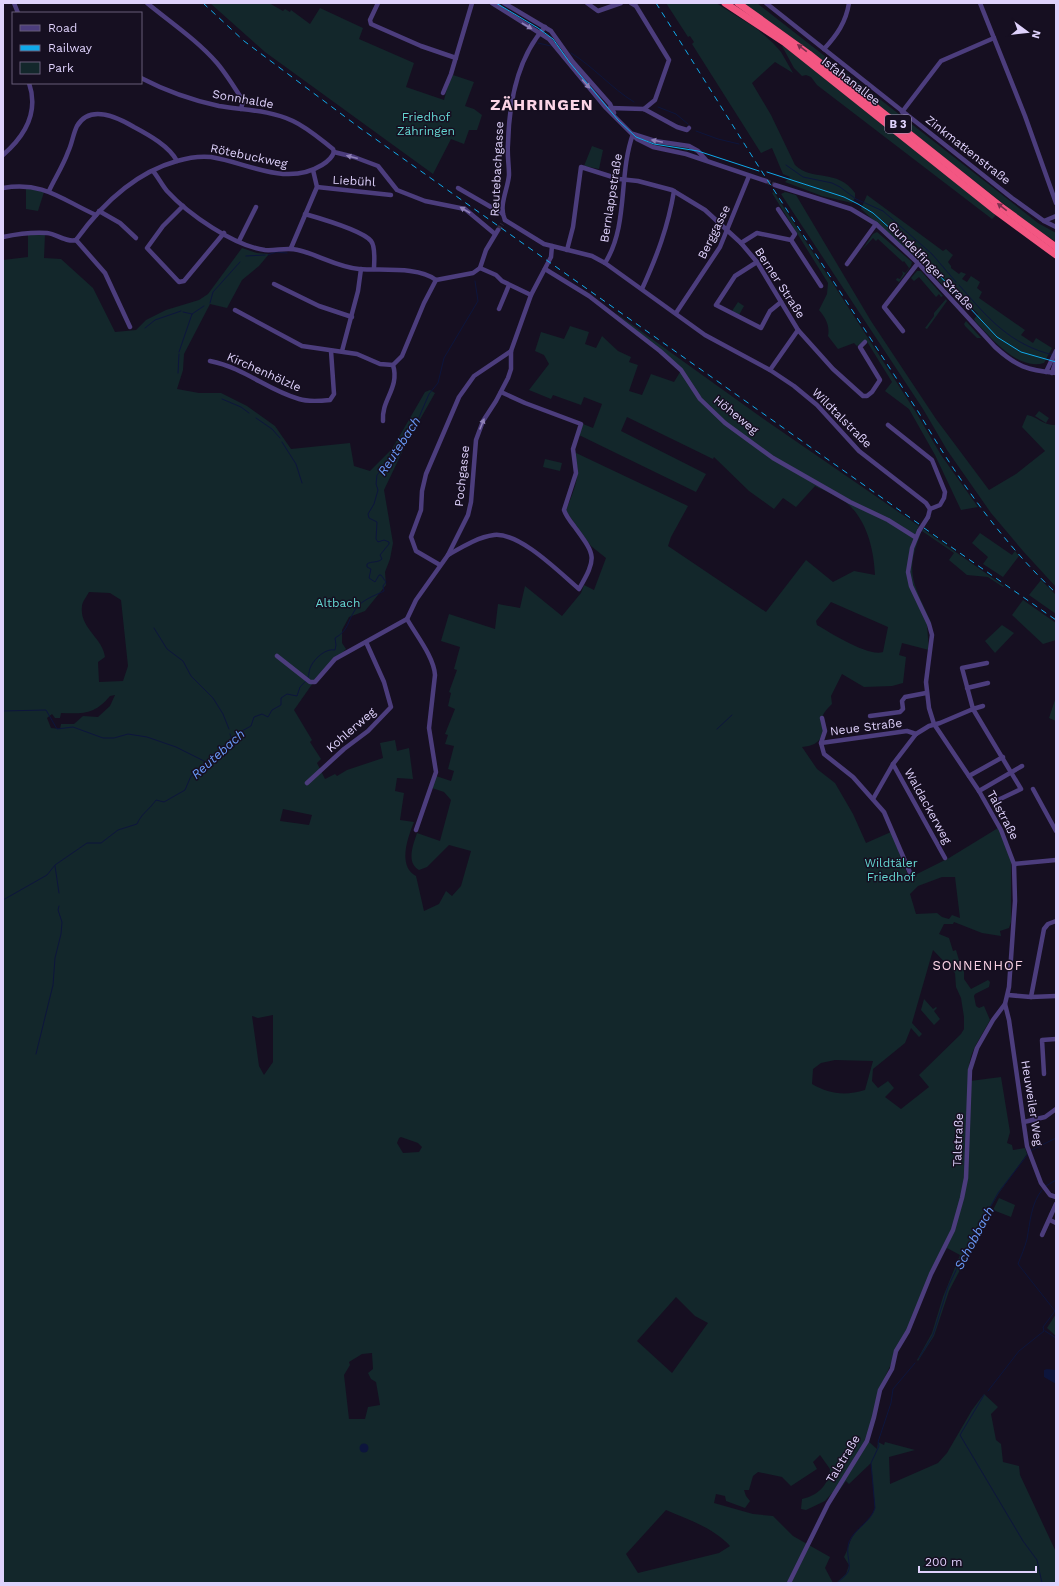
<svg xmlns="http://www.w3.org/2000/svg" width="1059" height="1586" font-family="'Work Sans',sans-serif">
<rect width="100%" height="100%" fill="#160f21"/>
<g fill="#13272b" fill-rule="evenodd">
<polygon points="210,3 269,3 283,11 285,9 290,12 291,10 310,24 320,8 363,28 359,39 414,63 406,87 444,100 450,77 453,75 474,82 465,106 474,109 482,115 477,130 469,130 464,144 451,139 433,174 265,52"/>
<path d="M666,3H716L756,28L773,43L781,52L793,73L775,62L752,83L771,115L795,165C812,182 837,168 855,193V198L852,203L822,196L785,182L790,177L783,174L772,148L761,153L692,44L694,42L690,36L688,37Z"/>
<polygon points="742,3 757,3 762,7 1038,223 1056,233 1056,242 1029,224 794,39"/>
<polygon points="783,44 997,214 992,219 817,85 811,77 806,75 802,76 794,68 782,46"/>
<polygon points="642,137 689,147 688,151 642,141"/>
<polygon points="592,146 603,150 599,169 584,166"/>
<polygon points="26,188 44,192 38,211 26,209"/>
<path d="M774,192L917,414L941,455L978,507L961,510L935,455L909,409L885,391L892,382L866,340L857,346L854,343L838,349L828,336C830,326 826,318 819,310L827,294L828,283L772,193Z"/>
<path d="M785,192L796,195L871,321L936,419L989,490L1016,474L1045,451L1022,427L1027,415C1039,417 1041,425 1056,425V587L1023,551L991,513L947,450L923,409L781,194Z"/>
<path d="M867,195L943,251L946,249L953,255L948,262L951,266V268L959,274L961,272L966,274L962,279L967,282L971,276L980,282L977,288L982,292L979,298L1025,330L1021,335L1033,343L1036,338L1052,348L1044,363C1018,371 991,338 975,321L974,319L978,314L956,292L952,295L922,263L861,209Z"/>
<polygon points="877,232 912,262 911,266 899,282 896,280 897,278 900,279 903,274 902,271 905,273 909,268 904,261 903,262 878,239 876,241 873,238 862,250 873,234"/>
<path d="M28,234H45L44,258L61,259L93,288L115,332L136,330L146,320L166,310L199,300L208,294L242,248L257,253L269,254L259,266L242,280L227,308L210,304L184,354L183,370L177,389L199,393H221L247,406L275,426L291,449L350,443L354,466L370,471L392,449L425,392L430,390L435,393L405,446L384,490L393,543L390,559L385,572L386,585L365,611L349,617L342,630V643L346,649L315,680L294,710L312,740L310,742L321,759L317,763L325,779L335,774L337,776L347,770L383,758L380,743L395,740L397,751L409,748L413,779L397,778L395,791L404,793L400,820L414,822C408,837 397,866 416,876L424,911L439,904L446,891L452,896L461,886L471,851L449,845L427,867L419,870C406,863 413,845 417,833L440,841L451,800L444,792L432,788L436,776L451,781L454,771L448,769L454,746L445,744L448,735L445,734L455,709L448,706L451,693L449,692L457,670L454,669L460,647L441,641L449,614L495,629L498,604L520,608L525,586L562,616L581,593L584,585L594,590L606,558L591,546L566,511C574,488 582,477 574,452L688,506L671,537L668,546L766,612L806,560L833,582L854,571L875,575C874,550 867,521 848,504C839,496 825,491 815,486L796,507L783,498L774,509L749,491L714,457L713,459L627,417L621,431L706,474L696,492L579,435L583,424L593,428L602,404L584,397L581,405L553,395L551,399L529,390L549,364L544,355L535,351L541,332L564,339L570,326L589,332L585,344L596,348L602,336L618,351L631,357L629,362L638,365L629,391L642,395L651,374L674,382L682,369L613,311L768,422L919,526L917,530L921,533C904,574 914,584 931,622L927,625L929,650L902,643L899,655L906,657L903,683L892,686L864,687L842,674L831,696L832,704C828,708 822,713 822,720C822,724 824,728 823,732C820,744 811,746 802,747L817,769L835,783L853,814L866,843L891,832L909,878L949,858L998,828L1011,860V922L1009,928L1000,931L1001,936L982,933L954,922L953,924H944L939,934L949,938L953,951L956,950L961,967L964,970V979L971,989L988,980L990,982L989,987L975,994L974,996L976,1006L979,1008L984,1006L990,1020C979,1041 965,1056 970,1081L1001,1077L1010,1132L1007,1143L1012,1145L1013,1150L1025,1148L1027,1154L999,1193L983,1220L985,1222L949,1291L934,1336L918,1361L917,1360L932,1333L943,1297L960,1255L947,1248L932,1275L879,1390L868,1441L877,1449L878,1442L884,1445L885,1442L915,1450L889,1457L890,1484L938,1463L947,1453L972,1410L984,1394L998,1407L991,1414L996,1440L1001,1444L1003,1462L1019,1466L1020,1475L1056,1552V1583H836L846,1574L849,1565L844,1557C848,1550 849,1542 853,1536C860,1526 872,1519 875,1508L871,1463L849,1484L846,1481L836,1495L832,1493L825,1501L806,1510L801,1509L802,1499C817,1496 829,1485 830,1469L820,1455L813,1462L817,1469L791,1486L782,1477L758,1472L753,1476L749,1490H744L746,1496L750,1501L745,1508L726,1501L725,1496L716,1494L714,1503L753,1514L773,1516L793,1536L830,1557L825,1568L833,1583H3V260L28,257ZM89,592L110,593L121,600L128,666L123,681L99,682L98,662L105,657C103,638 79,628 82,606C82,602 87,596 89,592ZM831,602L888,627L883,652C868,657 831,633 817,625L816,621ZM115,695L110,706L98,717L83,716L74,724H61L60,729L51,728L47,718L52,714L55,718H60L61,713C84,714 95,714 110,696ZM283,809L312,815L309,825L280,821ZM942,877H955L960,918L952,915L949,919L942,917L937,913L916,914L910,894L918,886ZM933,950L955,973L956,987L961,998L964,1017V1029L961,1034L919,1075L929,1087L901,1109L885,1097L894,1088L888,1081L878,1088L872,1081L873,1069L905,1043L911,1028L919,1037L922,1034L912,1023ZM273,1015V1062L264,1075L259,1066L252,1016L258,1018ZM835,1060L873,1061L865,1090C845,1096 829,1094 812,1084L813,1069L821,1063ZM401,1137L418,1143L422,1147L419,1152L403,1153L397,1143L399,1138ZM676,1297L695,1316L708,1323L672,1373L637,1341ZM372,1353L373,1369L368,1373L371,1379L376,1382L380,1405L368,1407L365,1419H349L344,1375L350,1365L349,1362L362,1354ZM666,1510C687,1519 714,1528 730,1546L719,1553L638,1573L626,1554Z"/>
<polygon points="917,271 921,271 943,296 941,297 939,294 936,297 919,277 914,281 911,278"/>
<polygon points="946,299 947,301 927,329 925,328 934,316 934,313"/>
<polygon points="738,302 744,306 739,315 732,311"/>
<polygon points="966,321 981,338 977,338 965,326 964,324"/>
<polygon points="1039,411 1049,418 1046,423 1035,416"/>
<polygon points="545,459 562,463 560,471 543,467"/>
<polygon points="923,529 1004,586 1003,587 988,577 967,575 949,560 954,553 922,531"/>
<polygon points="980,533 1012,555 1015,551 1019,556 1003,577 983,564 988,557 972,543"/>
<polygon points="1041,580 1056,595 1056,614 1029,595"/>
<polygon points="1023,600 1056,623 1056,640 1043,644 1012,615"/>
<polygon points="1002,625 1014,633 995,653 985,641"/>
<polygon points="1056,697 1056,721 1049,718"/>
<polygon points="924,999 933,1009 936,1007 937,1008 934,1011 940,1019 934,1025 921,1010"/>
<polygon points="999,1198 1015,1205 1011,1217 993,1210"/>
<polygon points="1056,1314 1056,1336 1047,1328"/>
</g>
<g fill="#0d153c">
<polygon points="1047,1369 1056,1370 1056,1384 1044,1377 1044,1370"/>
<circle cx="364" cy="1448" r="4.5"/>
</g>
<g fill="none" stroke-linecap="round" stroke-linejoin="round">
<g stroke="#0d153c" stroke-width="1">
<polyline points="538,43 551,46"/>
<path d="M571,53C594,67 611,88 634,102"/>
<polyline points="658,107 676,114 688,124"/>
<polyline points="696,131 718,139 739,144"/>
<polyline points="786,165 803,177 832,183 840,187 856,199 883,211 932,254 956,282"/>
<polyline points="268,255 276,252 287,253"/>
<polyline points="246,256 265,255"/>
<path d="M959,285C988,318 1009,344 1053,355"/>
<polyline points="210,303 213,292 240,262"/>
<polyline points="183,312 192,314"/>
<polyline points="145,328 155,320 181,311"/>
<polyline points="179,352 192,314 204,306"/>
<polyline points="178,373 179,354"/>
<polyline points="222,399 241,407 249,413"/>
<polyline points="256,418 272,429 280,438"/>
<polyline points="282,442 296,464 302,483"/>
<polyline points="154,628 167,649 183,661 191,676 213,698 223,714 229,729"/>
<path d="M308,678C309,675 309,669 311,666C315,658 326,648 335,650L336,645L335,638C349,630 347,622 355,610C361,600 374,596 384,591L383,586L386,582L381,575H379L375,582L369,578L371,569L367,567V564C371,561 378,563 382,559L380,555L389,544V542L384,540L378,542L376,539L377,522L369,518L368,514L374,504L378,490L376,484L377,475L395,455L411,428L417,422L429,394L438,383L444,358L478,301L475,281"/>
<polyline points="3,711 46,710 57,729 73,727 103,738 114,738 128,734 147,737 176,747 208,763"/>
<polyline points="717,729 732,715"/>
<polyline points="230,734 232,741"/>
<polyline points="55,866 59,893"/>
<path d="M3,900L47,875L55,865L87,843H101L118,830L137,824C141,814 150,809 156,800L164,802L185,790L191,776L203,769L240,732L251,726L254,717L262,714L268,717L272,710L281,705V698L287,694L297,696L300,687L306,681"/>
<polyline points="36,1054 53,985 55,958 61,934 62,922 58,910 59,906"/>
<polyline points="1030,1151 1056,1138"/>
<polyline points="1046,1186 1056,1180"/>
<polyline points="1045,1331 1056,1338"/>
<polyline points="919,1358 933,1335 948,1287 959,1264 998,1193 1028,1154"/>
<path d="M988,1391L1019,1351L1044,1331L1043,1327L1055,1311L1018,1264C1021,1256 1025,1247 1027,1239C1030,1223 1031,1203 1042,1190"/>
<polyline points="984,1395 960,1435 1023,1541 1037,1560 1042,1583"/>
<path d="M837,1583C840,1580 846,1576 848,1572C852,1565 845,1555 849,1542C855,1528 871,1522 875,1508L871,1463L879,1446L878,1442L891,1403L893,1389L915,1363"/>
</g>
<g stroke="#342c42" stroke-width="4.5" stroke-dasharray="4.5 2" stroke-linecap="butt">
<polyline points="766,181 775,185"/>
<polyline points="498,230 502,224"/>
</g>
<g stroke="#4c3d7d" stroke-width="4.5">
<polyline points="14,3 18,13"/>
<path d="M147,3C170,22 197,40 217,63C227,75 235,88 243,101L241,109"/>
<polyline points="378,3 370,20 371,24 421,46 456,58"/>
<polyline points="492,3 549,39 606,108 637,139 653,147 686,154 766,181"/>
<polyline points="504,3 551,31 573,62 610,104 614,113"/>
<polyline points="587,3 598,11 621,3"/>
<polyline points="631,3 636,6 669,60 655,100 644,109"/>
<polyline points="766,3 1012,198 1044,221 1056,227"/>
<polyline points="980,3 1025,116 1056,203"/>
<path d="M824,49C837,35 846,22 849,3"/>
<path d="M141,78C166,91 191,100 219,106C243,110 270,110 293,121C308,128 320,139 333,149L334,152"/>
<polyline points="443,93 451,74 472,3"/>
<polyline points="610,108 644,109 677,127 687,130 689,128"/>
<polyline points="902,112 941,61 994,38"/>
<polyline points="633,134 655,141 689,146 698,151 706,160"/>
<polyline points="334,152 354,157 378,166 397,190 425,201 465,209 495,234"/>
<path d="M3,155C25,136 39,112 29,83"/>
<path d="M153,171C158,177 162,185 167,191C188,214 234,246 265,250C276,251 287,247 298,250C319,255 337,267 359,269C380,271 418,266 436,280"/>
<path d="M775,185L851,209L876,224L918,263L995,347C1017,367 1027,370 1056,373"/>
<polyline points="317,187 391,195"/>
<path d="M3,188C44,181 62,200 96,215"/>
<polyline points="458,188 503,214"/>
<path d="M49,191C55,178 63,166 68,152C72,144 73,134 77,126C90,104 117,117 134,127C149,135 169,146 177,161"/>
<polyline points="183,206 163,226 147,248 179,282 184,281 224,233"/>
<polyline points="778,209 795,234 791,240"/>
<polyline points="99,211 120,223 136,238"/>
<path d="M305,214C319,218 363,231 371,241C376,247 374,262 374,269"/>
<polyline points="505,220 544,244 592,256 605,263 705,335 770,370 794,386 817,405 859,451 926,503 930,509 928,517"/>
<path d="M505,220C498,206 508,189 509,175C509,165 507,154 508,144C509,103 517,58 545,27"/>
<polyline points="1044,221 1056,216"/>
<path d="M3,237C17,234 32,232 47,233C57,234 67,243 76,240"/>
<path d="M76,240C102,204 134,173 177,161C187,158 201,156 211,157C249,163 286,187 322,165C327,162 332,158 334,152"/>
<polyline points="76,240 105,273 130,327"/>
<polyline points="239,241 256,207"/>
<polyline points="741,243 757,233 791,240 821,286"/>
<polyline points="291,248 317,187 313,170"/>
<polyline points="567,250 573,227 581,167 619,179 638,181 672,190 705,210 741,243 757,262 798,330"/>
<polyline points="757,262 735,276 716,305 761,328 770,311 781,302"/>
<path d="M605,263C629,225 618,175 633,134"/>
<polyline points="847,264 876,224"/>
<polyline points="480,268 496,275 502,281 531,295"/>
<polyline points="545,269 589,296 660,351 681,370 700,399 725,423 773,458 850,502 888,520 915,537"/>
<polyline points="436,280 473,273 480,268 486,250 498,230"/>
<polyline points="274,284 319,306 352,317"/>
<path d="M642,289C657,256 668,227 674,191"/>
<polyline points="499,309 509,285"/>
<polyline points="235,310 302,346 357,354 380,364 393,365"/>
<polyline points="676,313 720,247 749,176"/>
<polyline points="903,331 884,307 918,263"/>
<polyline points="342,351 358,291 361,269"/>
<path d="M210,361C245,368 267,390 299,399C308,402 320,401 330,400L334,394L331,351"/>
<polyline points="770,370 798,330 833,369 863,396 867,396 872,392 880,380 860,347 865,342"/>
<polyline points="1046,372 1056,351"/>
<polyline points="1052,373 1056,361"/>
<path d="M383,421C381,400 400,388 393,365L402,356L424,303L436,280"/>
<polyline points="888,425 932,460 945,492 944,498 940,505 930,509"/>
<path d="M448,555C462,547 478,537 494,535C520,532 560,573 579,589C598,556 595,555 574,526C570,521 566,516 564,510L576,473L573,449L581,424L525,403L501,392"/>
<polyline points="440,565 416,551 411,537 421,510 422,491 426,474 459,397 474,376 511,351"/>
<path d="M407,619C416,635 434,657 435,675L429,728L436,772L416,830"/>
<polyline points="277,656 310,682 315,682 335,659 407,619 416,600 448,555 468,515 471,502 476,440 483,421 496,401 508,378 511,369 511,351 531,295 551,257 552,246"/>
<polyline points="967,688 988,683"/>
<polyline points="983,706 973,709 962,668 987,663"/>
<polyline points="870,716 900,712 903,709 902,701 905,697 926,693"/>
<polyline points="822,718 825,731 821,743 824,754 853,777 884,812 911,875"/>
<polyline points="821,743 907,731 916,734"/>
<polyline points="893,764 945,858"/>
<polyline points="969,776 1003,757"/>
<polyline points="307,783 344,749 368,731 391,707 384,682 366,642"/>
<polyline points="1033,789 1056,831"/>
<polyline points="979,791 1022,766"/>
<polyline points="873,799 893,764 916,734 929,726 940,723 973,709 1021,789 998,800"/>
<polyline points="1014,864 1056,860"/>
<polyline points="1008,995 1031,997 1056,996"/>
<polyline points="1031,997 1044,929 1048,924 1056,921"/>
<polyline points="1005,1004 1009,1020 1027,1146 1041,1183 1050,1195 1056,1197"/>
<polyline points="1044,1074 1042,1040 1056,1039"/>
<polyline points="1024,1122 1045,1117 1056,1109"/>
<polyline points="1050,1220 1056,1223"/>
<polyline points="1042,1235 1056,1204"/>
<polyline points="789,1583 828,1504 867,1441 874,1417 880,1390 892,1369 896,1351 908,1331 931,1274 953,1230 962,1198 966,1178 970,1070 977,1048 993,1020 1005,1004 1009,987 1015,901 1014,864 1001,830 979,791 934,724 929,708 926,682 932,635 929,624 911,586 908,572 912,548 919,531"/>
</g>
<g stroke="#f35682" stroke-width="7">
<polyline points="725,3 784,42 996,211 1056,255"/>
<polyline points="738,3 809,54 1000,206 1056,247"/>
</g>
<g stroke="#10a9ea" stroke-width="1">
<polyline points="496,3 538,28 553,39 570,63 618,120 636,137 654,144 698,151 759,171"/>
<polyline points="767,172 844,197 858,204 873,213 925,260 997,337 1021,352 1056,362"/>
</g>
<g stroke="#10a9ea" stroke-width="1" stroke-dasharray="6 5" stroke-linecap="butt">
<polyline points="203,3 244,41 360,128 919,524"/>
<path d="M656,3L757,164L919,413C957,478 1001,541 1056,593"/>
<polyline points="924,528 1056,620"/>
</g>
<polyline stroke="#4c3d7d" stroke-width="4.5" points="919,531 928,517"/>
</g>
<defs><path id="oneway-solid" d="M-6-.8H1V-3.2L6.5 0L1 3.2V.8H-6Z"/></defs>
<g fill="#8e80b6">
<use href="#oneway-solid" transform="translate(527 26) rotate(30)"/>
<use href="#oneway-solid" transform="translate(586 84) rotate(48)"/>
<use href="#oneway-solid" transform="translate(657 141) rotate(-168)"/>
<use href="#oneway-solid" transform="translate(352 157) rotate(-165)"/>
<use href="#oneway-solid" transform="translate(465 210) rotate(-150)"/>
<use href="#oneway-solid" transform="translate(482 424) rotate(-68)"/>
</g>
<g fill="#792f4d">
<use href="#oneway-solid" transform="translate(802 48) rotate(-143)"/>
<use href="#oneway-solid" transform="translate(1002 207) rotate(-142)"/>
</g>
<g text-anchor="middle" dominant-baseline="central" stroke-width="3" stroke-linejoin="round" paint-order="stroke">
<rect fill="#160f21" stroke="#a398ba" stroke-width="1" x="885" y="115" width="26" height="18" rx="3"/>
<g font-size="11" font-weight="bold" fill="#dfd2fc">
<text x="898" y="124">B 3</text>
</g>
<g font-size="12" fill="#dfd2fc" stroke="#160f21">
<text transform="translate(851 81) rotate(38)">Isfahanallee</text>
<text transform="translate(243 99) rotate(10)">Sonnhalde</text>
<text transform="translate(968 150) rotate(38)">Zinkmattenstraße</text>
<text transform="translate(249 156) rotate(12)">Rötebuckweg</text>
<text transform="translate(497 169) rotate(-87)">Reutebachgasse</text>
<text transform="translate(354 181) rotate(3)">Liebühl</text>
<text transform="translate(611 198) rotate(-81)">Bernlappstraße</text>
<text transform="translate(714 232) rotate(-64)">Berggasse</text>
<text transform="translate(931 266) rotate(46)">Gundelfinger Straße</text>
<text transform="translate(780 283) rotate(57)">Berner Straße</text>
<text transform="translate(264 372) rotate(24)">Kirchenhölzle</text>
<text transform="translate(736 415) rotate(39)">Höheweg</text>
<text transform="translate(842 418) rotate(45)">Wildtalstraße</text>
<text transform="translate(462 476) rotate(-84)">Pochgasse</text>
<text transform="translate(866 727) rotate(-7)">Neue Straße</text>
<text transform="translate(351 730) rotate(-41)">Kohlerweg</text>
<text transform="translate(928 806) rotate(61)">Waldackerweg</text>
<text transform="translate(1003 815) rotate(62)">Talstraße</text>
<text transform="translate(1032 1103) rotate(81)">Heuweiler Weg</text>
<text transform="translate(958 1140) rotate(-88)">Talstraße</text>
<text transform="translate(843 1459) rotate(-59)">Talstraße</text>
</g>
<g font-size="12" fill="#64d7d1" stroke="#160f21">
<text x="426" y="117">Friedhof<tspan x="426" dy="14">Zähringen</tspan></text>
<text x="338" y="603">Altbach</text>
<text x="891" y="863">Wildtäler<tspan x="891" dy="14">Friedhof</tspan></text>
</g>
<g font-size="13" font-style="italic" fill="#6898f5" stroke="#160f21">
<text transform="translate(399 446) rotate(-57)">Reutebach</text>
<text transform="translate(218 754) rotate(-42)">Reutebach</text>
<text transform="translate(974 1238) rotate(-62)">Schobbach</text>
</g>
<g font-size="13" letter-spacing="1" fill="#fcd4e6" stroke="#160f21">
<text x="978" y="965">SONNENHOF</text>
</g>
<g font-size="16" font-weight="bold" letter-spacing="1" fill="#fcd4e6" stroke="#160f21">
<text x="542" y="104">ZÄHRINGEN</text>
</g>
</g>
<rect width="1059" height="1586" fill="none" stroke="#dfd2fc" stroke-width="8"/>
<rect x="12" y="12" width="130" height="72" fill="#160f21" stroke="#665d79"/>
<rect x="20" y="25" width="20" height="6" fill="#4c3d7d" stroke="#665d79"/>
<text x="48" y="32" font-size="12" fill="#dfd2fc">Road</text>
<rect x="20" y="45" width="20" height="6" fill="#10a9ea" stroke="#665d79"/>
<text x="48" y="52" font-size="12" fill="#dfd2fc">Railway</text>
<rect x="20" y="62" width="20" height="12" fill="#13272b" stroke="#665d79"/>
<text x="48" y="72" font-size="12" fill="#dfd2fc">Park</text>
<g transform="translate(1027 32) rotate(105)" stroke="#160f21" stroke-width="3" paint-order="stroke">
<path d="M0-3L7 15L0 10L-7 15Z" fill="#dfd2fc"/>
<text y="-6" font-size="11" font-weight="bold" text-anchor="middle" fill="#dfd2fc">N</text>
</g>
<path d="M919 1566v6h117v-6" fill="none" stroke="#dfd2fc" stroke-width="2"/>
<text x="925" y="1566" font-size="12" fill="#dfd2fc" stroke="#160f21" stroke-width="3" paint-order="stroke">200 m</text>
</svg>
